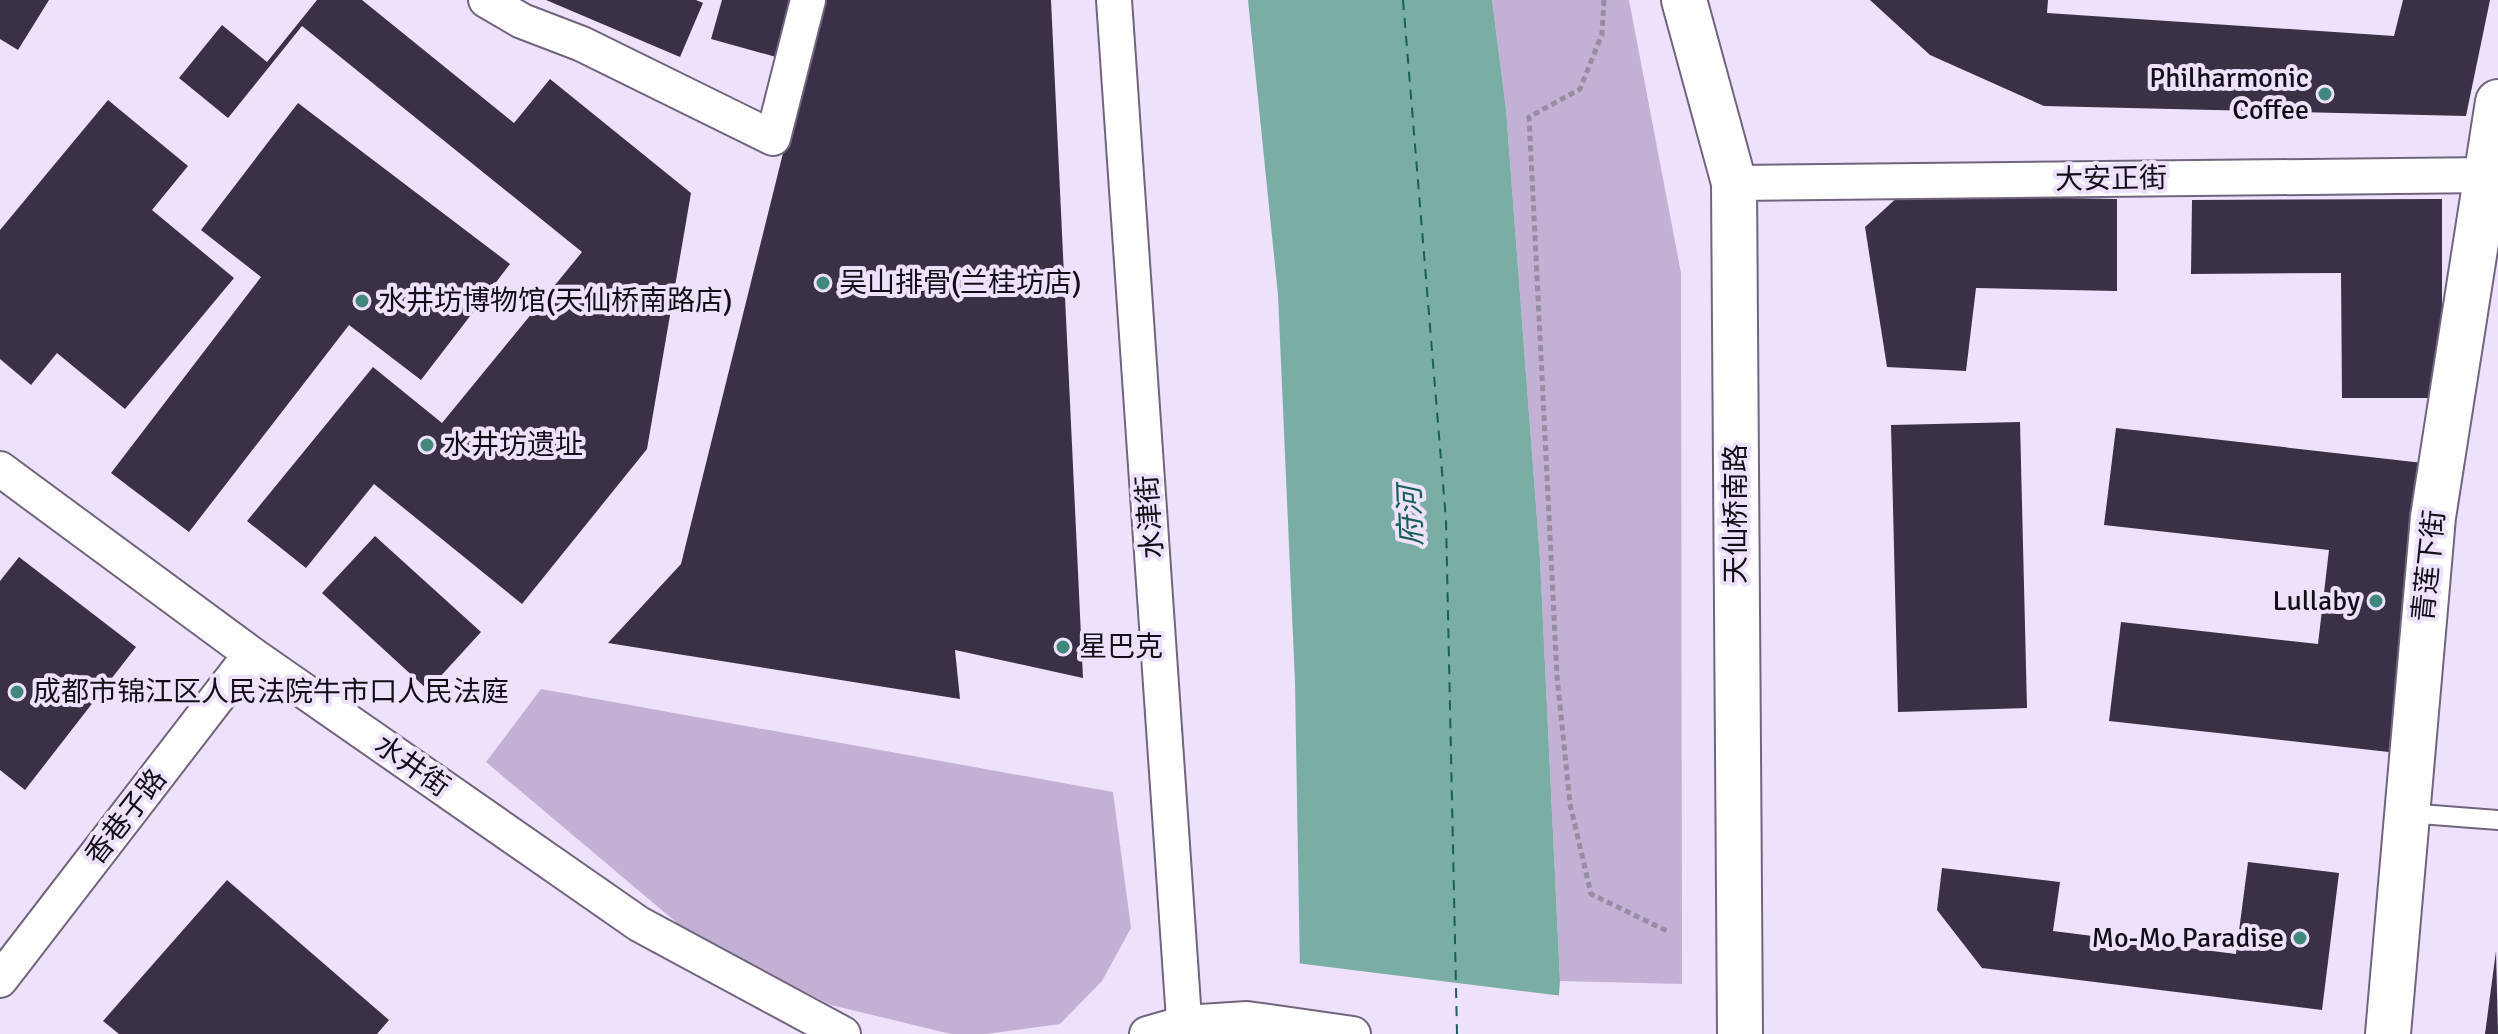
<svg xmlns="http://www.w3.org/2000/svg" width="2498" height="1034" font-family="Signika,'Noto Sans SC',sans-serif">
<rect width="100%" height="100%" fill="#eee1fc"/>
<g fill="#c2b1d4">
<polygon points="1492,0 1629,0 1681,273 1682,984 1560,981 1540,559 1506,109"/>
<polygon points="541,689 1113,792 1131,928 1102,981 1060,1024 986,1034 951,1034 831,1005 689,933 486,762"/>
</g>
<polygon fill="#7aaea5" points="1248,0 1492,0 1506,109 1540,559 1560,981 1556,1034 1301,1034 1295,682 1278,295"/>
<polygon fill="#eee1fc" points="1296,963 1563,996 1560,1034 1297,1034"/>
<g fill="none" stroke-linecap="round" stroke-linejoin="round">
<polyline stroke="#185f55" stroke-width="2" stroke-dasharray="10 8" stroke-linecap="butt" points="1403,0 1446,520 1457,1034"/>
</g>
<g fill="#3b3146">
<polygon points="0,0 49,0 18,50 0,39"/>
<polygon points="317,0 362,0 514,123 550,79 691,193 647,449 522,604 374,484 306,568 247,521 373,367 442,423 582,252 302,26 228,118 179,78 222,25 267,62"/>
<polygon points="546,0 696,0 703,3 680,57"/>
<polygon points="722,0 792,0 776,57 711,39"/>
<polygon points="821,0 1051,0 1083,678 955,650 960,699 608,643 681,564"/>
<polygon points="1870,0 2048,0 2047,13 2394,36 2403,0 2490,0 2466,116 2044,106 1930,55"/>
<polygon points="108,100 188,166 152,210 234,278 125,409 57,353 31,385 0,359 0,230"/>
<polygon points="298,103 510,264 421,380 349,325 189,532 111,473 261,277 201,230"/>
<polygon points="1900,195 2117,199 2117,291 1976,288 1966,371 1887,367 1865,227"/>
<polygon points="2442,199 2442,398 2342,398 2341,273 2191,274 2192,200"/>
<polygon points="2020,422 2027,708 1898,712 1891,425"/>
<polygon points="2116,428 2423,463 2389,752 2109,721 2121,622 2318,644 2329,550 2104,525"/>
<polygon points="375,536 481,632 428,690 322,593"/>
<polygon points="19,557 136,647 25,790 0,770 0,581"/>
<polygon points="2248,862 2339,873 2322,1010 1982,968 1937,910 1942,868 2060,882 2053,931 2236,954"/>
<polygon points="227,880 389,1020 377,1034 119,1034 103,1021"/>
<polygon points="2496,951 2498,1034 2485,1034"/>
</g>
<g fill="none" stroke-linecap="round" stroke-linejoin="round">
<g stroke="#71657d" stroke-width="22">
<polyline id="lane" points="2407,813 2498,820"/>
</g>
<g stroke="#71657d" stroke-width="38">
<g id="street">
<polyline points="486,0 522,21 582,44 773,138 808,0"/>
<polyline points="1114,0 1185,1034"/>
<polyline points="1734,183 2488,175"/>
<polyline points="0,469 251,654 639,924 843,1034"/>
<polyline points="0,980 251,654"/>
<polyline points="1147,1034 1185,1023 1247,1019 1353,1034"/>
</g>
</g>
<g stroke="#71657d" stroke-width="48">
<g id="secondary">
<polyline points="1684,0 1734,183 1740,1034"/>
<polyline points="2388,1034 2433,517 2498,102"/>
</g>
</g>
<polyline stroke="#978da1" stroke-width="5" stroke-dasharray="6 4" stroke-linecap="butt" points="1604,0 1602,34 1580,89 1529,117 1557,676 1570,804 1591,894 1667,931"/>
<use href="#lane" stroke="#fff" stroke-width="18"/>
<use href="#street" stroke="#fff" stroke-width="34"/>
<use href="#secondary" stroke="#fff" stroke-width="44"/>
</g>
<g fill="#42877c" stroke="#eee1fc" stroke-width="3">
<circle cx="2325" cy="94" r="8"/>
<circle cx="823" cy="283" r="8"/>
<circle cx="362" cy="301" r="8"/>
<circle cx="427" cy="445" r="8"/>
<circle cx="2376" cy="601" r="8"/>
<circle cx="1063" cy="647" r="8"/>
<circle cx="17" cy="692" r="8"/>
<circle cx="2300" cy="938" r="8"/>
</g>
<g text-anchor="middle" dominant-baseline="central" stroke-width="8" stroke-linejoin="round" paint-order="stroke">
<g font-size="28" fill="#120e17" stroke="#eee1fc" text-anchor="start">
<text x="2309" y="78" text-anchor="end">Philharmonic<tspan x="2309" dy="32">Coffee</tspan></text>
<text x="839" y="283">吴山排骨(兰桂坊店)</text>
<text x="378" y="301">水井坊博物馆(天仙桥南路店)</text>
<text x="443" y="445">水井坊遗址</text>
<text x="2360" y="601" text-anchor="end">Lullaby</text>
<text x="1079" y="647">星巴克</text>
<text x="33" y="692">成都市锦江区人民法院牛市口人民法庭</text>
<text x="2284" y="938" text-anchor="end">Mo-Mo Paradise</text>
</g>
<g font-size="28" fill="#120e17" stroke="#eee1fc">
<text transform="translate(2111 179) rotate(-1)">大安正街</text>
<text transform="translate(1736 514) rotate(-90)">天仙桥南路</text>
<text transform="translate(1150 517) rotate(-94)">水津街</text>
<text transform="translate(2429 566) rotate(-84)">青莲下街</text>
<text transform="translate(412 766) rotate(35)">水井街</text>
<text transform="translate(126 817) rotate(-52)">香巷子路</text>
</g>
<g font-size="30" font-style="italic" fill="#185f55" stroke="#eee1fc">
<text transform="translate(1411 516) rotate(-92)">府河</text>
</g>
</g>
</svg>
